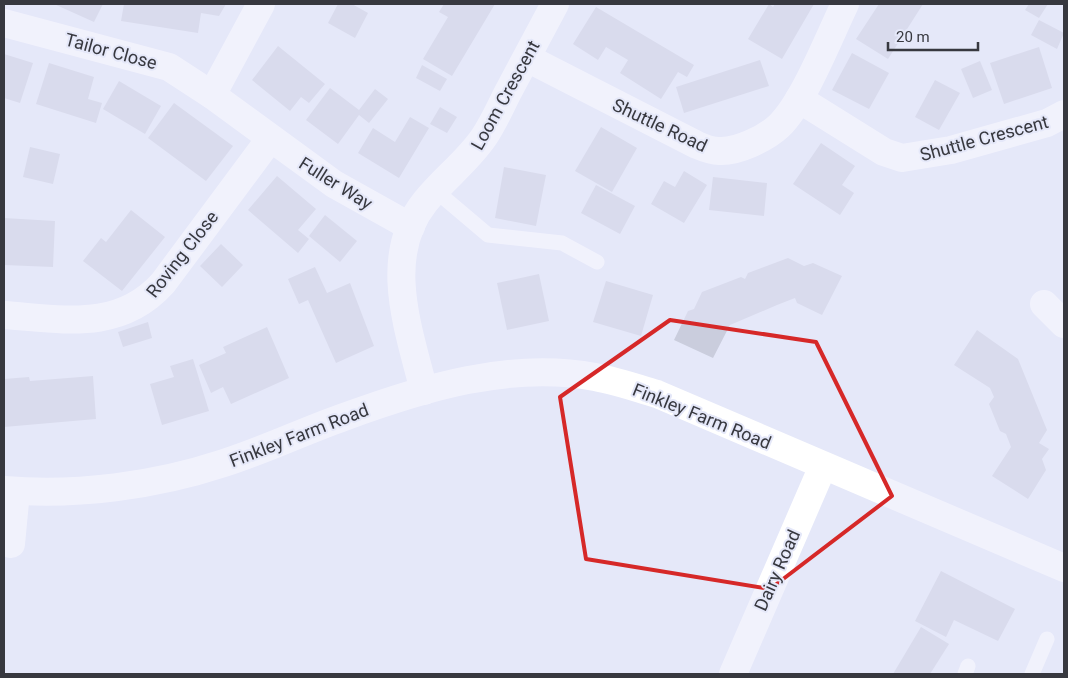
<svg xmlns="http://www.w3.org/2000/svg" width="1068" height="678" font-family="Roboto,sans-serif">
<rect width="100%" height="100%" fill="#e5e8f9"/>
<g fill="#cacddd">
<polygon points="54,4 103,4 94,22"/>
<polygon points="124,4 226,4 219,16 201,13 198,33 121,21"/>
<polygon points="338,4 352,4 368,13 355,38 328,23"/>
<polygon points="444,4 495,4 452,76 423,59 448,17 439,12"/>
<polygon points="769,4 773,7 775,4 814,4 782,59 748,39"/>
<polygon points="879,4 923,4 888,59 856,39"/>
<polygon points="1029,4 1048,4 1039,18 1025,10"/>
<polygon points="596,7 694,65 687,77 678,72 661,99 620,73 628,60 606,47 598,60 573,44"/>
<polygon points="1039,20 1064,33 1057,49 1031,35"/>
<polygon points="278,46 325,84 309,103 301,97 290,111 252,80"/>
<polygon points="1039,47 1052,88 1004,104 990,63"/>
<polygon points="852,53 889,73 869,109 832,90"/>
<polygon points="4,54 33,63 20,103 4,98"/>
<polygon points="760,60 769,86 684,113 676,87"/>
<polygon points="980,61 992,90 973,98 961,69"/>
<polygon points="49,63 94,77 88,99 102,103 96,123 36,104"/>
<polygon points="422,65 447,79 440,91 416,78"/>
<polygon points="935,80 960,93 939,130 915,117"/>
<polygon points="119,81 161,106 145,134 103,109"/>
<polygon points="330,88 359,110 375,89 388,99 369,123 359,115 338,144 306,120"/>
<polygon points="174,103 233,146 206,181 148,138"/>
<polygon points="440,107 457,117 447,133 430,124"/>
<polygon points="410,117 429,128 399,178 358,153 373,128 395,142"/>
<polygon points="601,127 637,148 612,192 575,171"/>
<polygon points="821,143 855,166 842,185 854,193 840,215 793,184"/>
<polygon points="30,147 60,154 53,184 23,177"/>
<polygon points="504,167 546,175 536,226 495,218"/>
<polygon points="684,171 707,185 684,223 651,204 664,181 675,187"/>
<polygon points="277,176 316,209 298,230 309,239 298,253 248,210"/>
<polygon points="713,177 767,183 764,216 709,210"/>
<polygon points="596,185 635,206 620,234 581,213"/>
<polygon points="131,210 165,237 122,291 83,261 101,238 106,242"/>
<polygon points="325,215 357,241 340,262 309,236"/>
<polygon points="4,218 55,221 53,267 4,265"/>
<polygon points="221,244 243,265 222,287 200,266"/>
<polygon points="788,258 804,266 813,263 842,276 822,315 797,303 795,298 777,305 730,325 713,358 674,340 688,311 694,309 702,292 741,277 745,279 748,273"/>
<polygon points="315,267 327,293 350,283 374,346 336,363 308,300 299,304 288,279"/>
<polygon points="539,274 549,321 507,330 497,283"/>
<polygon points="606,281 653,295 641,336 593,322"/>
<polygon points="148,322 152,338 123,347 118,332"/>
<polygon points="267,327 289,378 231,404 223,387 211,393 199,365 226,353 223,347"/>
<polygon points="977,330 1018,359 1047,430 1039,443 1049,449 1042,459 1046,470 1028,499 992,476 1011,447 1006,434 1000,431 989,404 994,397 990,388 954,365"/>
<polygon points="193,359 209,411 162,425 150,384 174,377 170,366"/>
<polygon points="93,376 96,419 4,427 4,379 29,377 30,381"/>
<polygon points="941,571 1015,609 998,641 954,620 946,637 915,621"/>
<polygon points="921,627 949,644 930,674 893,674"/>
</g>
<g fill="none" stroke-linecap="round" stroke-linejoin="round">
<g stroke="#fff" stroke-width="15">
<polyline points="436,191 488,235 562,243 597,262"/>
<polyline points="965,674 968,666"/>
<polyline points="1032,674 1047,639"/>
</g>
<g stroke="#fff" stroke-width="28">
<polyline points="4,23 169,67 212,95 334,184 411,227"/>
<path d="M527,58L697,145C704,148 712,151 719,151C738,152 766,138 779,126C804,102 829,37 845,4"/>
<polyline points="212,95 261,4"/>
<polyline points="799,99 884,152 902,158 951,150 1047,123 1064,114"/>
<polyline points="1044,304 1064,324"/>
<path d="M4,315C62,319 119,332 163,283L270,139"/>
<path d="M424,391C409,330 381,257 425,202C443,179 467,162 484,137C493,124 500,108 507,94C523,64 539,34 555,4"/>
<path d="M4,490C77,496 154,486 224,463C265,450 304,431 344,417C423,388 510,361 595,377C616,381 637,388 657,394L1064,568"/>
<polyline points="11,544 16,491"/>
<polyline points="733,674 823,466"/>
</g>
</g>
<path d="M0 0H1068V678H0ZM670,320L816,342L892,496L770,589L586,559L560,397Z" fill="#e5e8f9" fill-opacity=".55" fill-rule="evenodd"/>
<path fill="none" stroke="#d62828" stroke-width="4" stroke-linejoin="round" d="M670,320L816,342L892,496L770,589L586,559L560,397Z"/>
<g text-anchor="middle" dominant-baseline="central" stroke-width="4" stroke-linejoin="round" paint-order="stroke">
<g font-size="18" fill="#37383f" stroke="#e5e8f9">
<text transform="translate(111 51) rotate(15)">Tailor Close</text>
<text transform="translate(505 95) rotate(-61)">Loom Crescent</text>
<text transform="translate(660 125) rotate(25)">Shuttle Road</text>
<text transform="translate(984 138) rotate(-15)">Shuttle Crescent</text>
<text transform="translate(336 183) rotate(32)">Fuller Way</text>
<text transform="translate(182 254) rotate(-52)">Roving Close</text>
<text transform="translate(702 416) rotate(22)">Finkley Farm Road</text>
<text transform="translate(299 435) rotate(-21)">Finkley Farm Road</text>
<text transform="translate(777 570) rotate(-66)">Dairy Road</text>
</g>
</g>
<rect width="1068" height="678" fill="none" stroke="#37383f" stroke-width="10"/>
<path d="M888 42v8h90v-8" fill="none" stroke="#37383f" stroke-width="2.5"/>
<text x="896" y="42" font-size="15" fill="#37383f" stroke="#e5e8f9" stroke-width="4" paint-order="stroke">20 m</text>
</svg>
